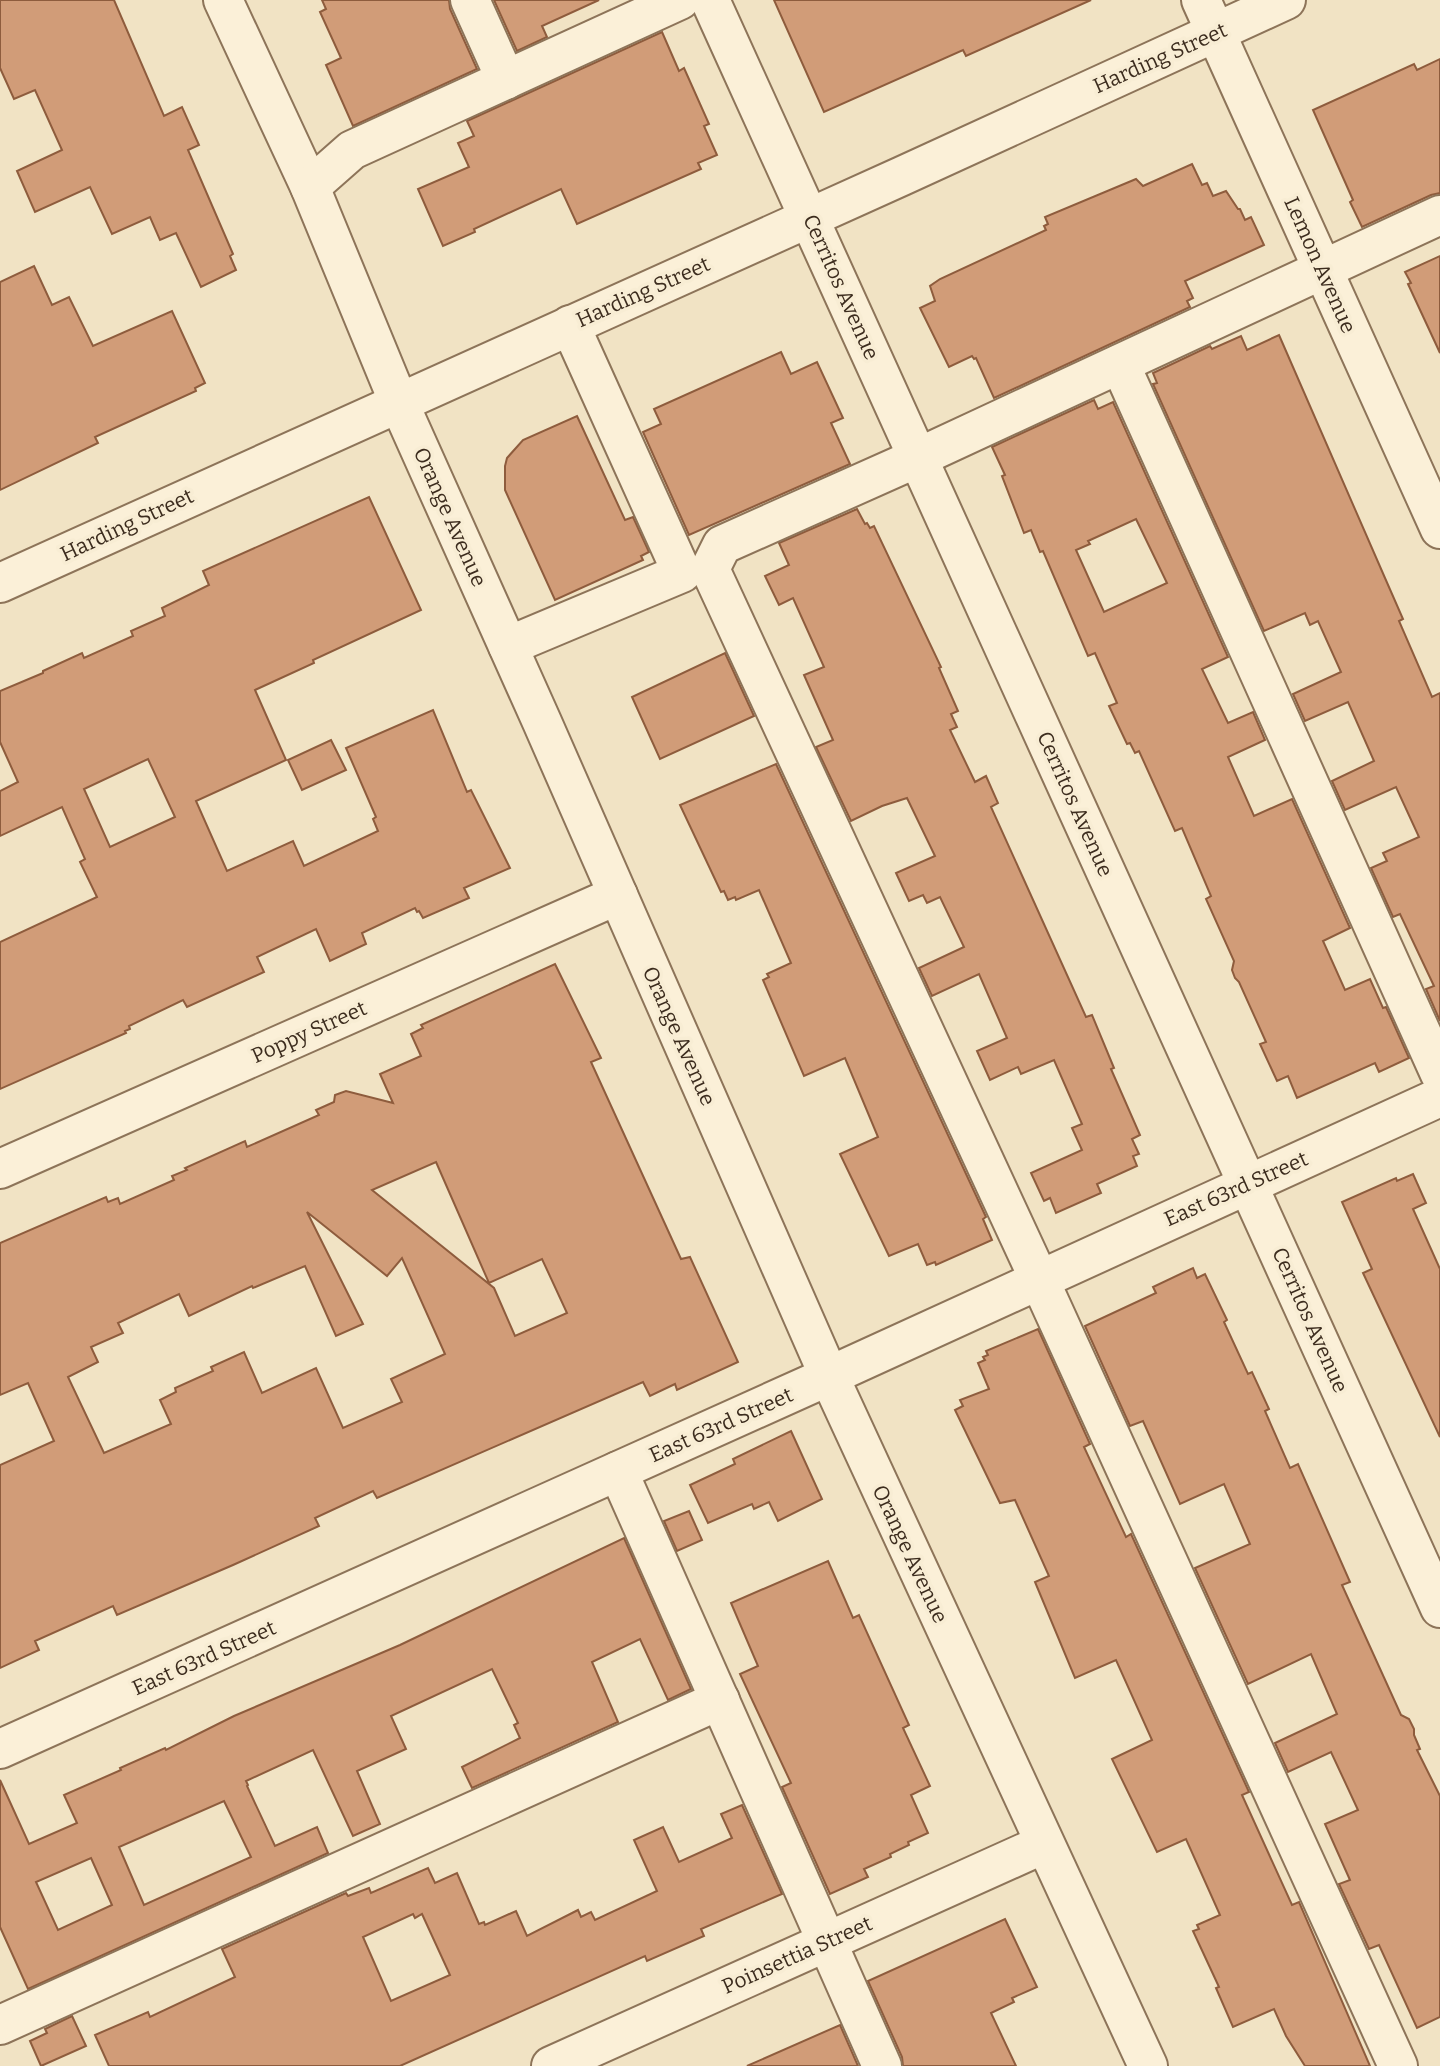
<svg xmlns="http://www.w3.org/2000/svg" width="1440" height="2066" font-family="Bitter,serif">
<rect width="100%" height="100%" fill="#f1e3c4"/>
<g fill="#d19c78" stroke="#8e5c3d" stroke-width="2" fill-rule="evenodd">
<polygon points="0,0 114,0 164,116 182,107 199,145 188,150 233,254 230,256 236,270 201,287 176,233 160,240 150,217 112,234 90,187 35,212 17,171 62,150 35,90 14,99 0,68"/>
<polygon points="322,0 449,0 450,9 477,69 353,126 326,65 341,58 320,12 326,9"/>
<polygon points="494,0 599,0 542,26 547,37 517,51"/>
<polygon points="774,0 1091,0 966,56 963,50 824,112"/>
<polygon points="662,32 679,71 684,68 709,124 704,126 717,155 698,163 701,169 577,224 561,189 474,229 475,232 443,246 418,189 469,167 458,143 474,136 467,121"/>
<polygon points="1440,59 1440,193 1431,195 1362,227 1350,202 1353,200 1313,110 1414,64 1417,70"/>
<polygon points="1192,164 1202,185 1207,183 1213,196 1226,191 1238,209 1240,209 1245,220 1251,217 1264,245 1185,281 1193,298 1187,301 1190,307 994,398 976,358 974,359 972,356 949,367 920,308 935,301 930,286 940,279 1046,230 1044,226 1048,224 1045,217 1136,179 1143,186"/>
<polygon points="1440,256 1440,353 1408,284 1411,283 1405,272"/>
<polygon points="34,266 52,305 69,297 93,346 172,311 205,383 195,388 196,391 95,437 98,443 0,490 0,282"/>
<polygon points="1279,335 1385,578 1403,619 1399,621 1432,697 1440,693 1440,1021 1426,989 1434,986 1400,914 1393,917 1371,868 1387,861 1383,853 1419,837 1396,787 1345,810 1332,781 1374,761 1348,702 1305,721 1293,694 1341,672 1318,621 1310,625 1305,613 1264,631 1153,384 1157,383 1153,373 1210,346 1212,349 1241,336 1247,350"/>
<polygon points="781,352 791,374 817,362 843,418 831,423 850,464 689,535 643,432 661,424 654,409"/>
<path d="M1094,400L1098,409L1113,402L1228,657L1202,669L1228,723L1253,712L1265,740L1228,757L1254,816L1292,799L1350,928L1323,941L1345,990L1370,979L1383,1008L1386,1007L1409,1058L1379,1072L1375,1063L1297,1098L1288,1076L1277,1081L1260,1044L1266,1042L1239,982L1235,978L1232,970L1234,961L1206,899L1211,896L1182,828L1175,831L1139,751L1135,753L1130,743L1127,744L1109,706L1117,703L1095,653L1088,656L1043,551L1040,552L1031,530L1024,533L1002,476L1005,475L992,447ZM1136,519L1167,583L1104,612L1076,550L1090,544L1088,541Z"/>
<polygon points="577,416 625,520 633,517 649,552 641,556 643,560 555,600 505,490 505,466 507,458 523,440"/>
<path d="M369,497L421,610L313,660L314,663L255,690L286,760L196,801L227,871L293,841L304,866L378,831L373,819L376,817L346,748L433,710L467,792L471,790L510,868L464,888L469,898L423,918L419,911L417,912L415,908L362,933L366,944L330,961L316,929L257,957L264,972L187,1007L183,1000L129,1026L130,1029L125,1031L126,1033L0,1089V942L97,897L80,862L85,859L62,807L0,836V791L18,782L0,742V691L43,673V671L82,653L84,658L133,636L131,631L165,616L162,608L209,585L203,571ZM148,759L175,817L110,847L84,789Z"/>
<polygon points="857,509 865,524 867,523 870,528 874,526 941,667 939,668 958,711 951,714 957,727 950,730 975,782 986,776 998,803 991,807 1086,1017 1092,1015 1114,1068 1111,1069 1140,1135 1132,1139 1139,1154 1133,1156 1137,1166 1097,1184 1101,1193 1056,1213 1050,1198 1044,1201 1031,1173 1082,1150 1072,1128 1082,1124 1054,1060 1021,1074 1018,1067 990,1080 977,1051 1007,1038 979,974 932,996 919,968 964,947 940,897 927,903 923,895 909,901 896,873 935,856 907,798 882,806 851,821 816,747 833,740 804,675 824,667 793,598 779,605 765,576 789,565 779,543"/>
<polygon points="725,653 754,716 660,759 632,697"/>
<polygon points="331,740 346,770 302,790 288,760"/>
<polygon points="776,764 986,1217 983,1219 992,1240 936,1265 935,1262 927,1265 918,1244 889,1256 840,1154 878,1137 845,1058 804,1076 763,980 769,977 767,974 791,963 759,890 736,900 735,897 728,900 724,891 721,892 680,805"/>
<path d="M555,964L601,1058L591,1062L681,1259L690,1257L738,1362L677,1390L675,1384L650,1396L643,1382L377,1498L373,1491L315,1518L319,1526L233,1565L117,1615L113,1606L35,1641L39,1650L0,1668V1465L54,1441L28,1383L0,1395V1243L106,1197L108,1202L118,1198L120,1204L174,1180L172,1176L187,1170L185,1168L245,1141L247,1147L319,1115L316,1110L334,1102L335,1095L346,1091L393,1103L380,1074L421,1056L411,1034L423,1028L421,1025ZM436,1162L489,1283L542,1259L567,1313L515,1336L494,1288L372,1190ZM307,1212L387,1276L402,1258L445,1354L391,1379L402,1402L343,1428L316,1368L262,1393L244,1352L211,1367L213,1371L175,1388L176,1392L160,1400L171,1424L104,1453L68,1377L98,1362L91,1347L123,1333L118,1323L179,1294L189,1316L252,1286L253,1288L305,1266L336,1336L363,1324Z"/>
<polygon points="1413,1174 1426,1203 1413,1209 1440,1269 1440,1437 1363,1273 1372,1269 1342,1202 1396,1178 1397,1181"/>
<polygon points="1193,1268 1197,1278 1205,1274 1227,1320 1224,1322 1248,1374 1252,1372 1269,1409 1265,1411 1290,1468 1298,1464 1350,1582 1342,1585 1401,1715 1409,1719 1414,1729 1414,1735 1420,1749 1417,1750 1440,1796 1440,2017 1417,2028 1379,1945 1369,1949 1339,1884 1350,1880 1325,1824 1358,1810 1331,1752 1288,1772 1275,1743 1337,1714 1311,1654 1248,1684 1195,1568 1250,1544 1224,1484 1180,1504 1143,1421 1130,1426 1085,1326 1156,1293 1153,1287"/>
<polygon points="1038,1329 1090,1444 1084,1447 1126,1537 1131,1534 1249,1792 1242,1795 1292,1905 1299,1902 1370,2066 1305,2066 1286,2036 1274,2009 1233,2027 1216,1988 1219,1987 1193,1931 1199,1929 1197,1925 1220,1915 1186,1839 1157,1852 1112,1759 1152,1740 1116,1660 1075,1678 1035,1582 1049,1576 1015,1500 1000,1503 955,1410 963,1406 960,1400 989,1389 978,1363 985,1360 983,1357 988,1355 986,1351"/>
<polygon points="791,1431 822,1499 778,1521 769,1502 754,1509 752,1504 708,1523 690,1485 735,1464 733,1459"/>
<polygon points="689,1511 702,1540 677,1551 664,1521"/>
<path d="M624,1538L691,1689L668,1700L640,1639L592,1662L618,1722L472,1788L462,1767L520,1738L514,1725L518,1723L492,1669L391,1716L406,1749L357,1771L380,1824L353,1836L313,1750L246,1781L248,1785L247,1786L275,1846L317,1827L328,1853L28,1989L0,1927V1780L29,1844L77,1823L64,1795L121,1770L120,1768L165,1748L166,1750L234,1716L400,1645ZM224,1801L251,1857L144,1905L119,1847ZM91,1858L112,1905L58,1930L36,1882Z"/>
<polygon points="828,1561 853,1618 859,1615 909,1725 903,1728 930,1786 911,1795 928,1833 908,1842 909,1845 890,1854 891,1857 864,1869 868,1877 830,1894 782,1787 791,1783 740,1674 758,1666 731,1603"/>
<path d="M742,1805L782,1894L701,1929L704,1936L647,1961L645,1956L400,2066H109L95,2035L148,2012L150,2017L235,1977L222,1949L346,1893L348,1896L369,1888L371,1893L428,1868L435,1883L457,1873L479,1924L484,1922L485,1925L516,1911L527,1936L578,1910L581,1917L591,1912L595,1920L657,1891L634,1840L663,1827L679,1862L732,1838L721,1814ZM413,1914L415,1918L422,1914L450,1975L391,2001L363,1937Z"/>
<polygon points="1005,1919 1037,1987 1012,1998 1014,2002 991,2013 1016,2066 903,2066 902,2057 868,1981"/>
<polygon points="72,2016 86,2046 41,2066 30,2041 47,2033 45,2029"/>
<polygon points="840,2025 858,2066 747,2066"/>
</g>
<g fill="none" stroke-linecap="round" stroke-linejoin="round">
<g stroke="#8d7459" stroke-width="42">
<g id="minor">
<polyline points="223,0 310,187 399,403 542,722 829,1376 1148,2066"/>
<polyline points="470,0 506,80"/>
<polyline points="710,0 1440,1608"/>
<polyline points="1201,0 1440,529"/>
<polyline points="310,187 352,150 680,0"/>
<polyline points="1120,364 1440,1074"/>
<polyline points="0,583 902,176 1286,0"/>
<polyline points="508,646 682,573 570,325"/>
<polyline points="0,1169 618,895"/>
<polyline points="618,1471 882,2066"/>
<polyline points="0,1749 829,1376 1440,1097"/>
<polyline points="0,2025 720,1700"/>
<polyline points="551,2066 1044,1844"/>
<polyline points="1398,2066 1039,1279 710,569 722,545 917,458 1440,215"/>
</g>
</g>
<use href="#minor" stroke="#fbf0d8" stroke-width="38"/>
</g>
<g text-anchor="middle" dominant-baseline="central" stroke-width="7" stroke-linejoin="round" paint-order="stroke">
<g font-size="21" fill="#3c2c1e" stroke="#f8edd4">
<text transform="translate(1160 58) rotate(-24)">Harding Street</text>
<text transform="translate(1320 265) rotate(66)">Lemon Avenue</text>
<text transform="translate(841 287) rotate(66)">Cerritos Avenue</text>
<text transform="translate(643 292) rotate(-24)">Harding Street</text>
<text transform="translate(450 517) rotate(66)">Orange Avenue</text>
<text transform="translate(127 525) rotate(-25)">Harding Street</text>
<text transform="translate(1075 804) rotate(66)">Cerritos Avenue</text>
<text transform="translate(309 1032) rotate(-24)">Poppy Street</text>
<text transform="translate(679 1036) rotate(66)">Orange Avenue</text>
<text transform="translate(1236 1189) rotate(-24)">East 63rd Street</text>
<text transform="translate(1310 1320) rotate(66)">Cerritos Avenue</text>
<text transform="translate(721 1425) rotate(-24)">East 63rd Street</text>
<text transform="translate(910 1554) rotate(65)">Orange Avenue</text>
<text transform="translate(204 1658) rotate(-24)">East 63rd Street</text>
<text transform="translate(797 1955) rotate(-24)">Poinsettia Street</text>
</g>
</g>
</svg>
